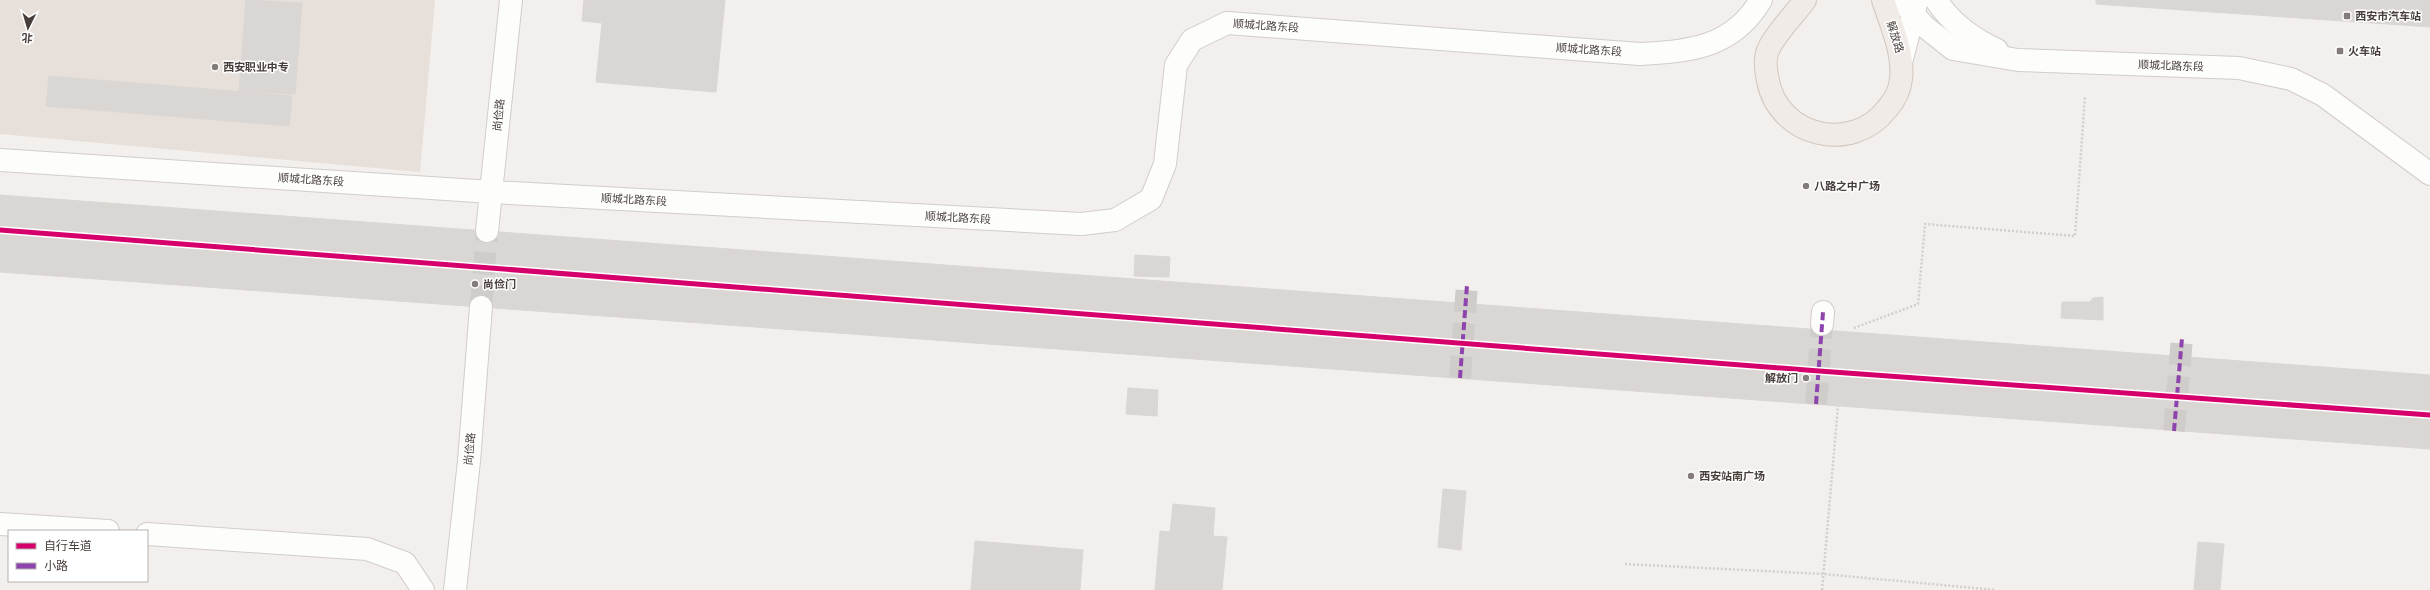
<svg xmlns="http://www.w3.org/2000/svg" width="2430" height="590" font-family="'Varela Round','Noto Sans SC',sans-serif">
<rect width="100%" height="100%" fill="#f2efed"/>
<polygon fill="#e7e0da" points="0,0 435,0 420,172 0,134"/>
<g fill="#dad6d4" stroke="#dad6d3">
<polygon points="246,0 302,3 295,94 239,91"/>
<polygon points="584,0 725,0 716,92 596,82 602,23 582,21"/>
<polygon points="2096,0 2430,0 2430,27 2096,4"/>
<polygon points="49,76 292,96 289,126 46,106"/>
<polygon points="0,195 2430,375 2430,449 0,272"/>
<polygon points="1135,255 1170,257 1169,277 1134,276"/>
<polygon points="2103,297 2103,320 2061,318 2062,302 2090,302 2093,298"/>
<polygon points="1128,388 1158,390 1157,416 1126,414"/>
<polygon points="1443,489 1466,491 1461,550 1438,547"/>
<polygon points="1173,504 1215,508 1213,536 1227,537 1222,590 1155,590 1160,531 1170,532"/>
<polygon points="975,541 1083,550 1080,590 971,590"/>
<polygon points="2198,542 2224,544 2220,590 2194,590"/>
</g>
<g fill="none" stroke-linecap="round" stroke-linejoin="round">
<g stroke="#d0ccc9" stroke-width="22" stroke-dasharray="22 11" stroke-linecap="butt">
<polyline points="481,307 487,231"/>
<polyline points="1460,378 1467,285"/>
<polyline points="1816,404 1822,324"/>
<polyline points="2174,431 2182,338"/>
</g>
<g stroke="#d0cdcb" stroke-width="24">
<g id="minor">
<polyline points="1901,0 1924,26 1953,49 2018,60 2239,68 2291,79 2323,95 2430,174"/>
<path d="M1936,0C1951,23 1973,39 1997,50"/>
<polyline points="1902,59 1916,4"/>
<path d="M0,160L492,192L1081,224L1115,220L1151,199L1165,164L1176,65L1192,40L1227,23L1640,54C1691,51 1732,48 1761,0"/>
<polyline points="487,231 511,0"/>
<polyline points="1822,324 1823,312"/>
<polyline points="0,524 108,531"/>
<polyline points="147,534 367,549 405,563 423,590"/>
<polyline points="455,590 469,461 481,307"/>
</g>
</g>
<g stroke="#d2c6bd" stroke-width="24">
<path id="major" d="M1805,0C1795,14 1776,33 1769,48C1764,57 1766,72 1768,81C1779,137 1852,154 1887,109C1894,101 1900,90 1901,79C1904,53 1891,25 1883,0"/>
</g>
<g stroke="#d2cecc" stroke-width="2.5" stroke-dasharray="2 2" stroke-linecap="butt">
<polyline points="1854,328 1918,304 1925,224 2075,236 2085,96"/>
<polyline points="1625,564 1823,574 1996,590"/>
<polyline points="1822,590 1838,406"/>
</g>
<use href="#minor" stroke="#fdfdfc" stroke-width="22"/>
<use href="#major" stroke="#f0ebe6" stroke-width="22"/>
<g stroke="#8e44ad" stroke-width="4" stroke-dasharray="8 4" stroke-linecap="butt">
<polyline points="1460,378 1467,285"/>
<polyline points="1816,404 1823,312"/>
<polyline points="2174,431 2182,338"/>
</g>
<g stroke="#fff" stroke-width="8">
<polyline id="cycleway" points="0,230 1819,371 2430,415"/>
</g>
<use href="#cycleway" stroke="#d6006c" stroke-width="5"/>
</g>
<g fill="#837c79" stroke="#fff" stroke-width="1.5">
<rect x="2343" y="12" width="8" height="8" rx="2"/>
<rect x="2336" y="47" width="8" height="8" rx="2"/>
<circle cx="215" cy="67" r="4"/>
<circle cx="1806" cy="186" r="4"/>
<circle cx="475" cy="284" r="4"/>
<circle cx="1806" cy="378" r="4"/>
<circle cx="1691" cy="476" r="4"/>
</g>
<g text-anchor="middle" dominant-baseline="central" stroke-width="3" stroke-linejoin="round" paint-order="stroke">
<g font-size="11" font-weight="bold" fill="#473e3a" stroke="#fff" text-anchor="start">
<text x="2355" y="16">西安市汽车站</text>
<text x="2348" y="51">火车站</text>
<text x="223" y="67">西安职业中专</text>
<text x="1814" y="186">八路之中广场</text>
<text x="483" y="284">尚俭门</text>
<text x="1798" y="378" text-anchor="end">解放门</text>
<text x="1699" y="476">西安站南广场</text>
</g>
<g font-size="11" fill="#473e3a" stroke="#fff">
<text transform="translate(1266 26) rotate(4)">顺城北路东段</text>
<text transform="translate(1895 37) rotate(73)">解放路</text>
<text transform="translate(1589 50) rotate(4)">顺城北路东段</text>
<text transform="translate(2171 66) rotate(2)">顺城北路东段</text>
<text transform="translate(499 115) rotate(-84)">尚俭路</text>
<text transform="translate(311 180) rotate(4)">顺城北路东段</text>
<text transform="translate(634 200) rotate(3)">顺城北路东段</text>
<text transform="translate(958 218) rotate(3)">顺城北路东段</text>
<text transform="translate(470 449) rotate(-85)">尚俭路</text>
</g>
</g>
<rect x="8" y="530" width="140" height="52" fill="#ffffff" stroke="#b5b2b0"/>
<rect x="16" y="543" width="20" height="6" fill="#d6006c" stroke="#b5b2b0"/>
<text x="44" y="550" font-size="12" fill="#473e3a">自行车道</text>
<rect x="16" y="563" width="20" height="6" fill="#8e44ad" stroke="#b5b2b0"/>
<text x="44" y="570" font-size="12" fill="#473e3a">小路</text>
<g transform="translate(28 28) rotate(185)" stroke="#ffffff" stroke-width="3" paint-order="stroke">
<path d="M0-3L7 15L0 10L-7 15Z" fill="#473e3a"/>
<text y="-6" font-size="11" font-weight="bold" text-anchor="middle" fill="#473e3a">北</text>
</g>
</svg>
